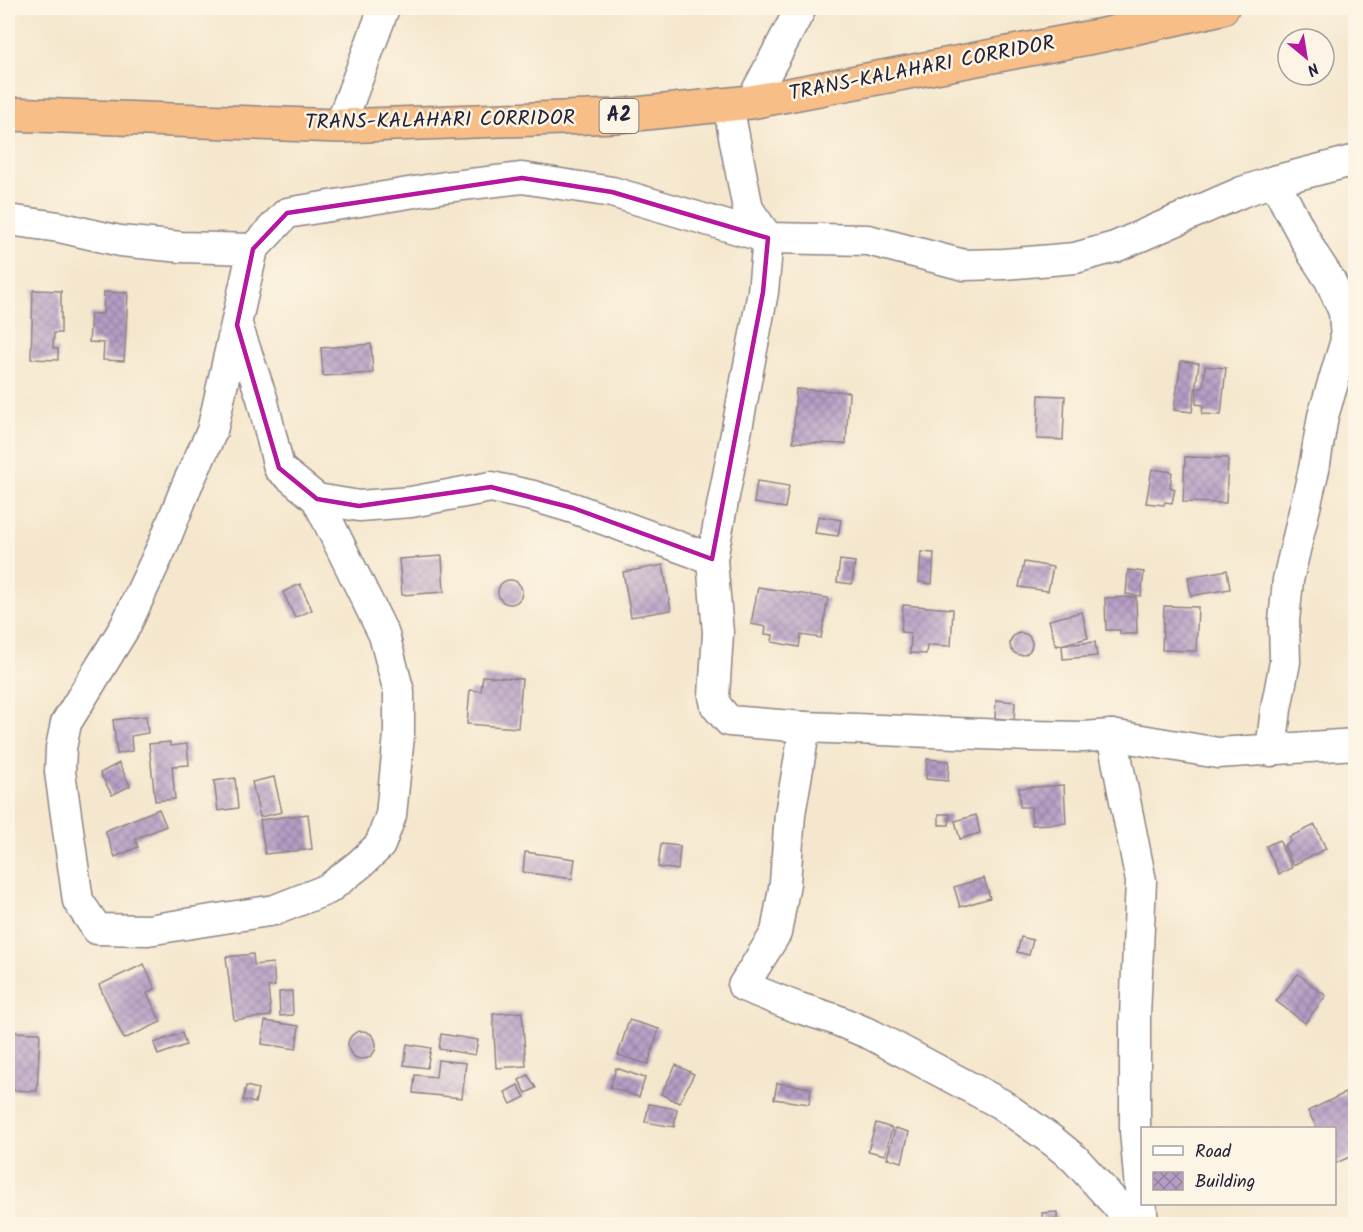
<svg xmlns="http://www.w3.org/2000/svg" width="1363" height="1232" font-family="Kalam,sans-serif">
<defs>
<pattern id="building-cross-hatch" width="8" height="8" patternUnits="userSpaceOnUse" patternTransform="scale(1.5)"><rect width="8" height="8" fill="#b69dc5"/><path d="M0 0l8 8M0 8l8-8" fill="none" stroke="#9480a1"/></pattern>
</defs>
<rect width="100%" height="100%" fill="#fcf5e5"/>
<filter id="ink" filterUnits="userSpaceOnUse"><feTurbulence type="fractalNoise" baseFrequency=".0167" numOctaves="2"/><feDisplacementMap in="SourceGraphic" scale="12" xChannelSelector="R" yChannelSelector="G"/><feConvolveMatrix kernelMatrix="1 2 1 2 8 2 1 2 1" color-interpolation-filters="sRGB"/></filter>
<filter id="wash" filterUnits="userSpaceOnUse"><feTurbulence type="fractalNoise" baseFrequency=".008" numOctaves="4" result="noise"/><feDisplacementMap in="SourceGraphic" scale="24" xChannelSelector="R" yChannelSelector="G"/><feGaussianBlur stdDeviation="1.35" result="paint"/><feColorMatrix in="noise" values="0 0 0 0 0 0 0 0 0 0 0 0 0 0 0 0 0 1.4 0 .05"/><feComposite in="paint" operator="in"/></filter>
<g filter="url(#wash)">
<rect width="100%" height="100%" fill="#f5e7cd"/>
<g id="blocks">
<g fill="url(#building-cross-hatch)">
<polygon points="33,290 61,291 61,333 54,333 53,348 58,349 58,360 31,359"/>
<polygon points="104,292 128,293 124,361 103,360 104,343 89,342 91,314 103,314"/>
<polygon points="371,344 373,373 323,376 321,348"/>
<polygon points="1181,361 1199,363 1192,412 1174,410"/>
<polygon points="1205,366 1226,368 1221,415 1202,414 1203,405 1196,404 1197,388 1203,388"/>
<polygon points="796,389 849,392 846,444 793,442"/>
<polygon points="1039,395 1065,396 1063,440 1037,439"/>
<polygon points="1185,457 1228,458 1226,503 1183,502"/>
<polygon points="1152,469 1172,472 1170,487 1175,489 1172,503 1165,502 1164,505 1146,503"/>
<polygon points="757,481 789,486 785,508 754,503"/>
<polygon points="818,516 841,520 838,536 815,533"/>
<polygon points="921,552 934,553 932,584 919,582"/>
<polygon points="442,556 444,592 402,595 399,559"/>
<polygon points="840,560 855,562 852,584 837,582"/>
<polygon points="1024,562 1053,567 1048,591 1019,587"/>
<polygon points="663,565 671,610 631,617 623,572"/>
<polygon points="1128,570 1144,572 1141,596 1126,594"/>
<polygon points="1227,570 1230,589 1191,596 1188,577"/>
<circle cx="510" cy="592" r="12"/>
<polygon points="300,584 312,610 295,618 283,592"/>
<polygon points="758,587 828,598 821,638 801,635 799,647 772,642 773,635 765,634 766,627 751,624"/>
<polygon points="1136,597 1137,634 1120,634 1120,630 1106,630 1105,598"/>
<polygon points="903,605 953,609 951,646 927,645 926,654 910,653 911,633 901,632"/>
<polygon points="1164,606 1198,607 1196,651 1162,650"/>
<polygon points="1082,612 1088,638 1056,646 1049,620"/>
<circle cx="1021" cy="644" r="11"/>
<polygon points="1095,642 1097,656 1063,659 1062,645"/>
<polygon points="483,676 522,679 518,728 467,724 470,690 481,691"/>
<polygon points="996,700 1015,702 1014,720 995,718"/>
<polygon points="146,716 148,733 131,736 132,751 117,754 113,720"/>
<polygon points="170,742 170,746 187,744 189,765 172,766 175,799 155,801 149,744"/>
<polygon points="927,759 949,761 948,781 926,779"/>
<polygon points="119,763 130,786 112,795 100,773"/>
<polygon points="274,777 282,812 260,817 252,782"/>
<polygon points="235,778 238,808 218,811 214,781"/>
<polygon points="1064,785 1066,823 1032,825 1031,807 1020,807 1019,788"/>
<polygon points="159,809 166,826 135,839 138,847 115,857 105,831"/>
<polygon points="308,814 312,849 265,854 260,820"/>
<polygon points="939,814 950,814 949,825 939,825"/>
<polygon points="976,815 980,833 960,839 955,821"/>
<polygon points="1315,825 1326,849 1293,865 1284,845 1291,841 1289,837"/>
<polygon points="1279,840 1292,868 1279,874 1266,846"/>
<polygon points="661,844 680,846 678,870 658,867"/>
<polygon points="525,852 575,859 572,879 523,872"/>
<polygon points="984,878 990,898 960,907 954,887"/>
<polygon points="1021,937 1033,940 1029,955 1017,952"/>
<polygon points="253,954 254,965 273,963 275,986 268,987 271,1016 234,1020 226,957"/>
<polygon points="144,964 155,989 147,993 161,1022 124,1039 99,985"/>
<polygon points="1298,974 1326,996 1305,1023 1276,1001"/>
<polygon points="292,991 293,1015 280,1016 279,992"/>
<polygon points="522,1012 526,1066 496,1068 493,1014"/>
<polygon points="629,1020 659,1029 648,1064 618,1055"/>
<polygon points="265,1021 299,1026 296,1049 262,1044"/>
<circle cx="362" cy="1045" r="14"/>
<polygon points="8,1032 40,1033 37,1091 8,1090"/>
<polygon points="182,1033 186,1045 158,1055 154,1043"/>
<polygon points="441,1034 478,1040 475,1055 439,1049"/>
<polygon points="407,1044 431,1048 427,1068 404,1065"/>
<polygon points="438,1060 466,1063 462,1098 413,1093 415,1075 436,1077"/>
<polygon points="676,1065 694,1074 679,1103 661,1094"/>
<polygon points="616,1068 645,1078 639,1097 610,1087"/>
<polygon points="528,1075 536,1088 526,1093 519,1080"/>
<polygon points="777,1083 811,1088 809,1104 774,1099"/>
<polygon points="518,1085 525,1097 511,1104 505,1092"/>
<polygon points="246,1086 258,1089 255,1103 243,1100"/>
<polygon points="1345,1093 1356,1114 1356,1154 1334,1164 1334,1128 1317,1128 1308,1111"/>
<polygon points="649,1104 677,1109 674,1127 645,1122"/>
<polygon points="876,1123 892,1128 885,1155 868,1151"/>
<polygon points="895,1128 909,1132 902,1162 887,1158"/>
<polygon points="1057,1212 1057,1224 1043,1224 1042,1213"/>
</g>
</g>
</g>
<g filter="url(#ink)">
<use href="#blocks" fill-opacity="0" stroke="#8c8484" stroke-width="1.5"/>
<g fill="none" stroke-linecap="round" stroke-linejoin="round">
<g stroke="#8c8484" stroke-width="33">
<g id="minor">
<polyline points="751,102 801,8"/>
<polyline points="728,105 748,209 768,238 763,292 712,559 718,633 714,696 716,706 729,721 805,727 1030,736 1083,737 1112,735 1218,753 1356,744"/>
<polyline points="340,126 384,8"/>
<polyline points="8,220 59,227 120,241 181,247 253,249"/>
<polyline points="237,325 262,398 279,468 317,499 384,635 399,692 399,735 391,815 380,845 360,864 328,889 275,910 148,930 97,929 78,901 60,772 61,748 66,723 125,627 163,545 187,485 212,431 253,249 287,213 445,187 522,178 612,192 768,238 868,240 964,265 1004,264 1075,258 1115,247 1242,192 1274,181 1356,160"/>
<polyline points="317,499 359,506 411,502 491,487 533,496 573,508 712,559"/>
<polyline points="805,727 790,814 785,883 776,933 743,986 796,1007 834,1019 872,1035 1001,1104 1053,1141 1075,1159 1134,1224"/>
<polyline points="1112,735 1141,881 1135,1016 1135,1131 1143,1224"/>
<polyline points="1271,751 1276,709 1285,662 1284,621 1288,580 1314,469 1323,416 1346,340 1344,312 1330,280 1313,254 1274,181"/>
</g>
</g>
<g stroke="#8c8484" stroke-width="36">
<polyline id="highway" points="8,114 340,126 617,116 751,102 1103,35 1222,8"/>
</g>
<use href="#minor" stroke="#fff" stroke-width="30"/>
<use href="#highway" stroke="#f7be87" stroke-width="33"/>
</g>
</g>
<path fill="none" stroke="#b5179e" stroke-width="4.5" stroke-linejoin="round" d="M522,178L612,192L768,238L763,292L712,559L573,508L491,487L359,506L317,499L279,468L237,325L253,249L287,213Z"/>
<g text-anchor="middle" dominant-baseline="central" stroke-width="5" stroke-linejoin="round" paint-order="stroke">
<rect fill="#fcf5e5" stroke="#63616e" stroke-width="1.5" x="599.5" y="99" width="39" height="34" rx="4.5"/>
<g font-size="20" font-weight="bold" fill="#22223b">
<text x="619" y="116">A2</text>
</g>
<g font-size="21" fill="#22223b" stroke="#fcf5e5">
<text transform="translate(922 69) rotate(-11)">TRANS-KALAHARI CORRIDOR</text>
<text transform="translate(440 121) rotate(-1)">TRANS-KALAHARI CORRIDOR</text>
</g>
</g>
<rect width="1363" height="1232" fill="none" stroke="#fcf5e5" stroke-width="30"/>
<rect x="1141" y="1127" width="195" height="78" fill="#fcf5e5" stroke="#a5a1a1" stroke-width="1.5"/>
<rect x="1153" y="1146" width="30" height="9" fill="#ffffff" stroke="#a5a1a1" stroke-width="1.5"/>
<text x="1195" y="1157" font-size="18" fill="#22223b">Road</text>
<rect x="1153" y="1172" width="30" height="18" fill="url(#building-cross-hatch)" stroke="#a5a1a1" stroke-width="1.5"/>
<text x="1195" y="1187" font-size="18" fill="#22223b">Building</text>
<g transform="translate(1306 57) rotate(150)"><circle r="28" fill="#fcf5e5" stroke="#a5a1a1" stroke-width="1.5"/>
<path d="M0-4.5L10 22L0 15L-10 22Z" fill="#b5179e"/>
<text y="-9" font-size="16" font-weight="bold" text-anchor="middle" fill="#22223b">N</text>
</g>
</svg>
